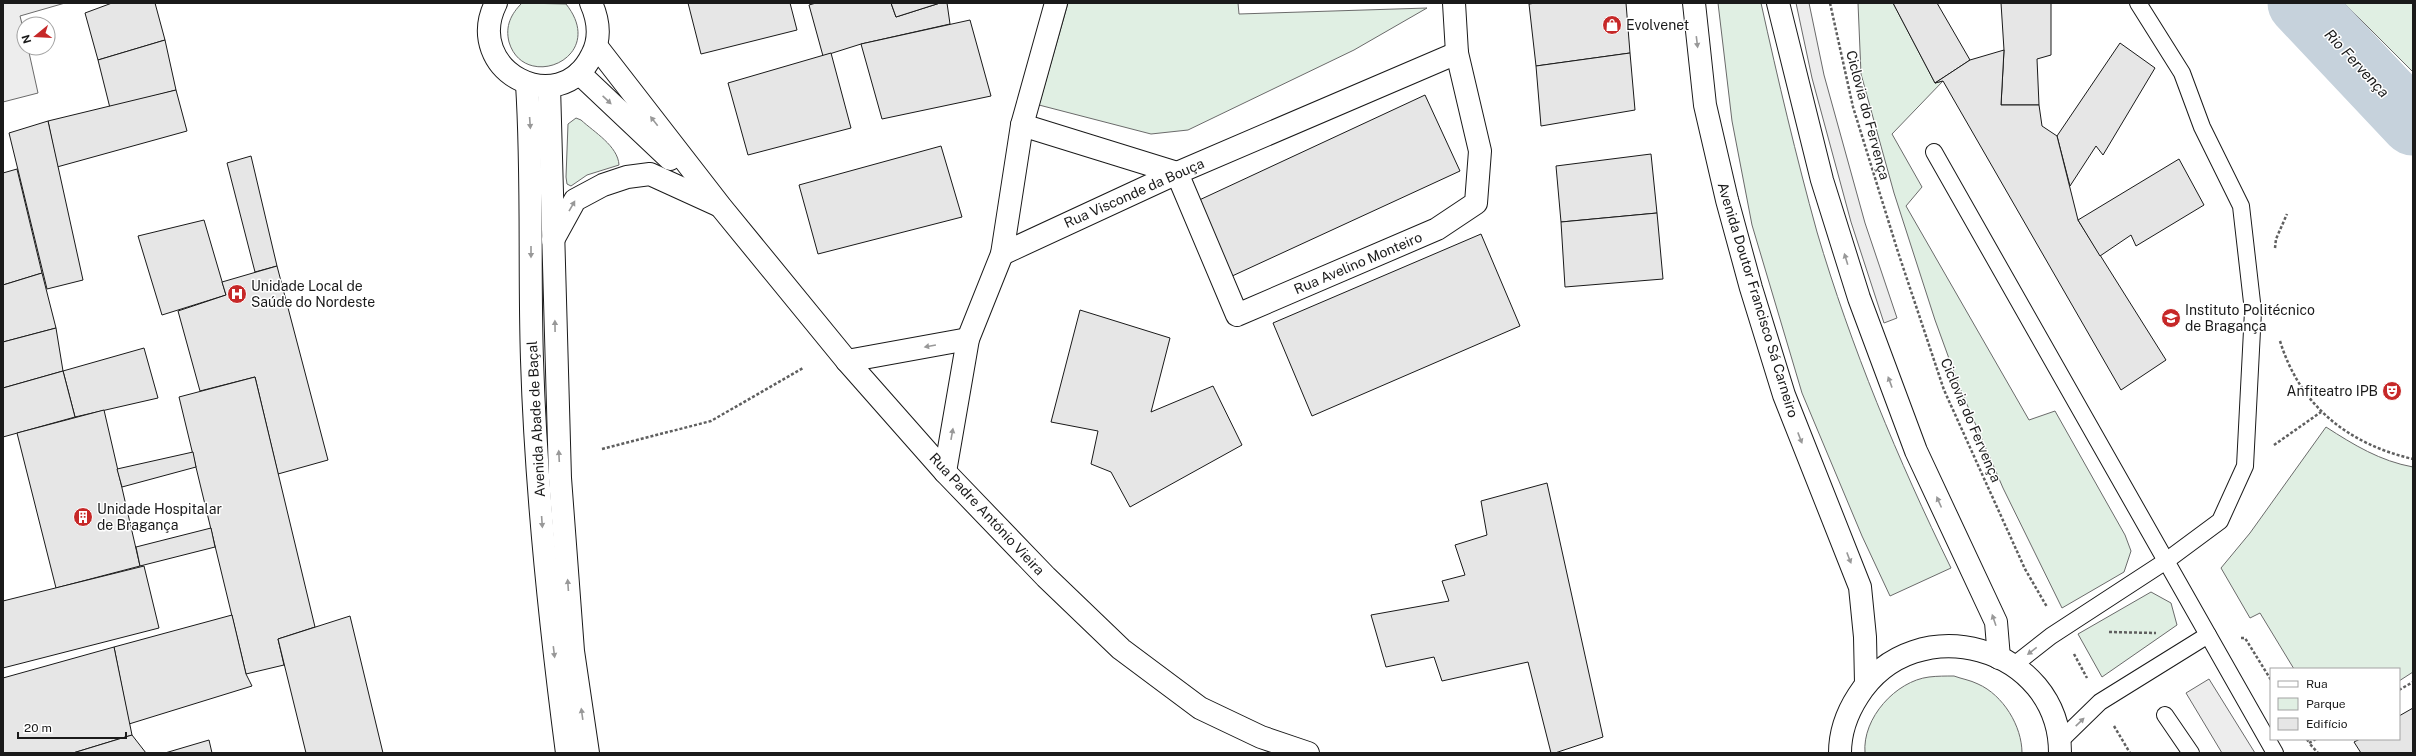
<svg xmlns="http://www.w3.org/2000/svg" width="2416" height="756" font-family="'Public Sans',sans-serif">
<rect width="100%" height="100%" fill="#fff"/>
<g fill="#e0efe3" stroke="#6a6a6a">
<path d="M522,3L566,4C609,58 524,93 509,42C505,26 511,14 522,3Z"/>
<polygon points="1068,3 1238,3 1239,14 1427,8 1354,50 1188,130 1151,134 1039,105"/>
<path d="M1718,3H1761C1778,80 1796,156 1817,232C1851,347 1898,460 1951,568L1890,596L1862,536L1802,393L1752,225L1732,121Z"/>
<polygon points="1858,3 1893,3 1935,83 1943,81 1892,134 1922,187 1906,206 2029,420 2055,411 2125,535 2131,551 2124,572 2062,608 2003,488 1959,386 1935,320 1894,193 1861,74"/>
<polygon points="2344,3 2413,3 2413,72"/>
<path d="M576,118L581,120C594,132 618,146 619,165L587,175L571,186L567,184L566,177L568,124Z"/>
<path d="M2326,427C2354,445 2380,461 2413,467V672L2399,681V669H2294L2260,613L2250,618L2221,568L2250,533Z"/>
<polygon points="2151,592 2171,603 2177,625 2102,677 2078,634"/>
<path d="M1954,676C1962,679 1970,680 1978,684C2003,695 2022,726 2022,753H1865C1862,718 1896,681 1929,677C1937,676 1946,676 1954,676Z"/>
</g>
<g fill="#ededed" stroke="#6a6a6a">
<polygon points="3,3 65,3 20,16 24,32 24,48 28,48 38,93 3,102"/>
<polygon points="1796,3 1809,3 1824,75 1865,223 1897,318 1884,323 1851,222 1812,78"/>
<polygon points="2209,679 2255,753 2222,753 2186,693"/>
</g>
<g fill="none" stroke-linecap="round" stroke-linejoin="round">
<polyline stroke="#c6d2dc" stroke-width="65" points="2300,3 2413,123"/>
</g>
<g fill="#e6e6e6" stroke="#1a1a1a">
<polygon points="112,3 155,3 165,40 98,60 85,13"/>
<polygon points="688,3 790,3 797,30 701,54"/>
<polygon points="816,3 891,3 896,17 940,3 947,3 950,24 861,44 823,56 809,5"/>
<polygon points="891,3 940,3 896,17"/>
<polygon points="1536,3 1626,3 1630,53 1536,66 1529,4"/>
<polygon points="1893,3 1937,3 1970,60 1935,83"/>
<polygon points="2001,3 2051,3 2051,55 2037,59 2039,105 2001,105 2004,50"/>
<polygon points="970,20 991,96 882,119 861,44"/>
<polygon points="165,40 176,90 110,108 98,60"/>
<polygon points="2120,43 2155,68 2103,155 2096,146 2070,186 2057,136"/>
<polygon points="2004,50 2001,105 2039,105 2042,126 2057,136 2078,220 2166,360 2121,390 1943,81 1935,83 1970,60"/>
<polygon points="831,53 851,128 748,155 728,83"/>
<polygon points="1630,53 1635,110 1541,126 1536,66"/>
<polygon points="176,90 187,131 57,167 48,121"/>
<polygon points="1425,95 1460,171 1230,277 1195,202"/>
<polygon points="48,121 83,280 47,289 9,133"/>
<polygon points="941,146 962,217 818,254 799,185"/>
<polygon points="1651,154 1657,213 1561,222 1556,166"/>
<polygon points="251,156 277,266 255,272 227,163"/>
<polygon points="2179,159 2204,205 2136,246 2131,235 2100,256 2078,220"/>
<polygon points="17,169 42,273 3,285 3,173"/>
<polygon points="1657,213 1663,279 1565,287 1561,222"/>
<polygon points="204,220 226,295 162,315 138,236"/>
<polygon points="1481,234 1520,326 1312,416 1273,323"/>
<polygon points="277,266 328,460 278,474 255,377 200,391 178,311 226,295 222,282"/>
<polygon points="42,273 56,328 3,342 3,285"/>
<polygon points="1080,310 1170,338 1151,412 1213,386 1242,445 1130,507 1111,472 1091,464 1098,431 1051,422"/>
<polygon points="56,328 63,371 3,388 3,342"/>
<polygon points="144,348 158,398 75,417 63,371"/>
<polygon points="63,371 75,417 3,437 3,388"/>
<polygon points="255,377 315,627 278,639 284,665 246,674 179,397"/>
<polygon points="104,410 140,566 56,588 17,433"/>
<polygon points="193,452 196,467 122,487 117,469"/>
<polygon points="1547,483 1603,737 1555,753 1551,753 1528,662 1442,681 1434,657 1386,667 1371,615 1449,601 1442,581 1465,575 1455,545 1487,535 1481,501"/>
<polygon points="211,528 215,547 140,566 136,547"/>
<polygon points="144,566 159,628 3,668 3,601"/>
<polygon points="232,615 246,674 252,686 129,724 114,647"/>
<polygon points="350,616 383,753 306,753 278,639"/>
<polygon points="114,647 132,735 73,753 3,753 3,678"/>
<polygon points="2413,708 2413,753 2361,753 2354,742 2360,739 2399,739 2399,716"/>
<polygon points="132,735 146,753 73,753"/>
<polygon points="209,740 212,753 165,753"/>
</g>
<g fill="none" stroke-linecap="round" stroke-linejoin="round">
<g stroke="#1a1a1a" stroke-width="18">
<g id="lane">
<polyline points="1934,152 2275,753"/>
<polyline points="2014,665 2051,636 2166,561 2220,521 2245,466 2253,311 2241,206 2202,127 2182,73 2138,3"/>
<polyline points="2165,715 2191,753"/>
<polyline points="2060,741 2100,702 2208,635"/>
</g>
</g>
<g stroke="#1a1a1a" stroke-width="24">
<g id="street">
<polyline points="1022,125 1177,173 1237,315 1437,229 1476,203 1480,151 1457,53 1454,3"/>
<polyline points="1002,254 1177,173 1457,53"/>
<polyline points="847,361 968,339"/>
<polyline points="945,472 968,339 1002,254 1022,125 1056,3"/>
</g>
</g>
<g stroke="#1a1a1a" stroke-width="24">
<g id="secondary">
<polyline points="597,47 721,207 847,361 945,472 1046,577 1121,649 1200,708 1261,737 1308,753"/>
<polyline points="579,73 670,159"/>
<polyline points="553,240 575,200 603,185 627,177 650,174 718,205"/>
</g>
</g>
<g stroke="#1a1a1a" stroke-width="24">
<g id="primary">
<path d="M496,3C462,71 560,121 592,55C601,38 599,21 591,3"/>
<polyline points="1694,3 1705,105 1727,200 1751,288 1784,395 1860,587 1865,637 1866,683"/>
<polyline points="1778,3 1822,180 1859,298 1916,451 1996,622 1999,658"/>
<path d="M527,84C533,176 529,268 532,360C536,492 550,623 567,753"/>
<polyline points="549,86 560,478 573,651 588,753"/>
<path d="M1840,753C1840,732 1847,713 1858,696C1915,606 2060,646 2060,753"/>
</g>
</g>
<g stroke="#5f5f5f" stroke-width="2.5" stroke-dasharray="3 2" stroke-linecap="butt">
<polyline points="1830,3 1853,107 1898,252 1944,390 2025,569 2047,607"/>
<polyline points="2275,248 2276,239 2287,214"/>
<path d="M2280,341C2300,406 2348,444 2413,459"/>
<polyline points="2274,445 2321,412"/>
<polyline points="602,449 711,421 803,368"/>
<polyline points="2109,632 2156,633"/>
<polyline points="2241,638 2245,638 2271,680"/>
<polyline points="2074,654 2087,678"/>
<polyline points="2399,690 2413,682"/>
<polyline points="2114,726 2130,753"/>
<polyline points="2307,739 2309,743"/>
<polyline points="2316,739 2309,743 2318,753"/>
</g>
<use href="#lane" stroke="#fff" stroke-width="16"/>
<use href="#street" stroke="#fff" stroke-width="22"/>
<use href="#secondary" stroke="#fff" stroke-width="22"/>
<use href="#primary" stroke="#fff" stroke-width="22"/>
</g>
<defs><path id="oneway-solid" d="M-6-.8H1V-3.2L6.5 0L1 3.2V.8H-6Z"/></defs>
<g fill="#989898">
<use href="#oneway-solid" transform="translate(1697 42) rotate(83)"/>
<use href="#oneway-solid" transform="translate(607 100) rotate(43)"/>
<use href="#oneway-solid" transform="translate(654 121) rotate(-128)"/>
<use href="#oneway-solid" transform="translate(530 123) rotate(86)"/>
<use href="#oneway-solid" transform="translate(572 206) rotate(-60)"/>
<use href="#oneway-solid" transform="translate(531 252) rotate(90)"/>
<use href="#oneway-solid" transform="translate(1846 259) rotate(-107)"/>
<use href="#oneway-solid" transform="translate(555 326) rotate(-91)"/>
<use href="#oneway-solid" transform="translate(930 346) rotate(170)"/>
<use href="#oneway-solid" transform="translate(1890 382) rotate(-110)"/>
<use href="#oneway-solid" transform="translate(952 434) rotate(-80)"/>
<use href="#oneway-solid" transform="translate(1800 438) rotate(69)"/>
<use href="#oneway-solid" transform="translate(559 456) rotate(-93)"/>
<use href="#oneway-solid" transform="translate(1939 502) rotate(-114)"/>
<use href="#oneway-solid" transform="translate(542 522) rotate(86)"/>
<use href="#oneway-solid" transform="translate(1849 558) rotate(69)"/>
<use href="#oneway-solid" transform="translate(568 585) rotate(-94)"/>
<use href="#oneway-solid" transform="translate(1994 620) rotate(-109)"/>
<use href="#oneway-solid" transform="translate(2032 651) rotate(142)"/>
<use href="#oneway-solid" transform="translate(554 652) rotate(83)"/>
<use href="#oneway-solid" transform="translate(582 714) rotate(-98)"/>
<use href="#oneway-solid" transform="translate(2080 722) rotate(-44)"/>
</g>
<defs>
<g id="shop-disc" transform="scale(1)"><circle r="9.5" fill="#c62828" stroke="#fff"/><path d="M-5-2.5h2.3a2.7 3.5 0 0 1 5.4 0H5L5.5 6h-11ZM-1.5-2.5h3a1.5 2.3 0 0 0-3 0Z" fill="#fff"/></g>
<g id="hospital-disc" transform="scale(1)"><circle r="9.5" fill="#c62828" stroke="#fff"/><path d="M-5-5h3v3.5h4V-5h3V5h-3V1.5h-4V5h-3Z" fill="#fff"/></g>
<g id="university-disc" transform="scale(1)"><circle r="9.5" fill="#c62828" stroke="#fff"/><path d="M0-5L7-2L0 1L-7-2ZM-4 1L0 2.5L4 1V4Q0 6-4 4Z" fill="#fff"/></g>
<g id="theatre-disc" transform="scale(1)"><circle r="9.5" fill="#c62828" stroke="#fff"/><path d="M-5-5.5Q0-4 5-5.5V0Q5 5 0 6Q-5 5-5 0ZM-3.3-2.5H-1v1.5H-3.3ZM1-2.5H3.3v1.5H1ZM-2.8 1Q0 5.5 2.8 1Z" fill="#fff"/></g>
<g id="building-disc" transform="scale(1)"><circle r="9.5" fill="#c62828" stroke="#fff"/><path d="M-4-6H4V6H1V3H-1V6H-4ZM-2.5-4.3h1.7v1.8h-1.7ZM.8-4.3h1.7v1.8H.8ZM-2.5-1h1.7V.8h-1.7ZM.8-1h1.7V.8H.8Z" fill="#fff"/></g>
</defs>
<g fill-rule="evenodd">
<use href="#shop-disc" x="1612" y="25"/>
<use href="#hospital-disc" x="237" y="294"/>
<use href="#university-disc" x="2171" y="318"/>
<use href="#theatre-disc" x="2392" y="391"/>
<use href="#building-disc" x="83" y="517"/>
</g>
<g text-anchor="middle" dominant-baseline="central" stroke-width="3" stroke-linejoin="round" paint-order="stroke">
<g font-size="14" fill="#1a1a1a" stroke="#fff" text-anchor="start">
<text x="1626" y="25">Evolvenet</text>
<text x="251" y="286">Unidade Local de<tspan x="251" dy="16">Saúde do Nordeste</tspan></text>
<text x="2185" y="310">Instituto Politécnico<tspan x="2185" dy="16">de Bragança</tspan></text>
<text x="2378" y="391" text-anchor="end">Anfiteatro IPB</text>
<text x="97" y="509">Unidade Hospitalar<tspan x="97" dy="16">de Bragança</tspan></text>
</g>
<g font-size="14" fill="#1a1a1a" stroke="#fff">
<text transform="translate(1868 115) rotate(75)">Ciclovia do Fervença</text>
<text transform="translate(1134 193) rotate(-24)">Rua Visconde da Bouça</text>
<text transform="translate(1358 263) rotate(-23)">Rua Avelino Monteiro</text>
<text transform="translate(1758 300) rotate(73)">Avenida Doutor Francisco Sá Carneiro</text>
<text transform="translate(536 419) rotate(-93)">Avenida Abade de Baçal</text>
<text transform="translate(1971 420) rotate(67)">Ciclovia do Fervença</text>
<text transform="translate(987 514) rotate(47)">Rua Padre António Vieira</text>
</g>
<g font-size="15" font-style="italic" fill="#1a1a1a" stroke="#fff">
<text transform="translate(2357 63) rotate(47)">Rio Fervença</text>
</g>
</g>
<rect width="2416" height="756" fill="none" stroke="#1a1a1a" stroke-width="8"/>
<rect x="2270" y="668" width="130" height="72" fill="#ffffff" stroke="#a3a3a3"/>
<rect x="2278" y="681" width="20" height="6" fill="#ffffff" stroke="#a3a3a3"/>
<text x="2306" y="688" font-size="12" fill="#1a1a1a">Rua</text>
<rect x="2278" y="698" width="20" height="12" fill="#e0efe3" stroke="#a3a3a3"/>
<text x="2306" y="708" font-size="12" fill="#1a1a1a">Parque</text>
<rect x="2278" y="718" width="20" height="12" fill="#e6e6e6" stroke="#a3a3a3"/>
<text x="2306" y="728" font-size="12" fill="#1a1a1a">Edifício</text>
<g transform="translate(36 36) rotate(252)"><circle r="19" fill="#ffffff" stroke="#a3a3a3"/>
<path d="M0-3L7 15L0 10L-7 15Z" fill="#c62828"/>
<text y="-6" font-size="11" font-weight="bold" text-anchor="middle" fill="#1a1a1a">N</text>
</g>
<path d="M18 732v6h108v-6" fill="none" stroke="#1a1a1a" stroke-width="2"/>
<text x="24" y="732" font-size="12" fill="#1a1a1a" stroke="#ffffff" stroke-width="3" paint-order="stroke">20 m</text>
</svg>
